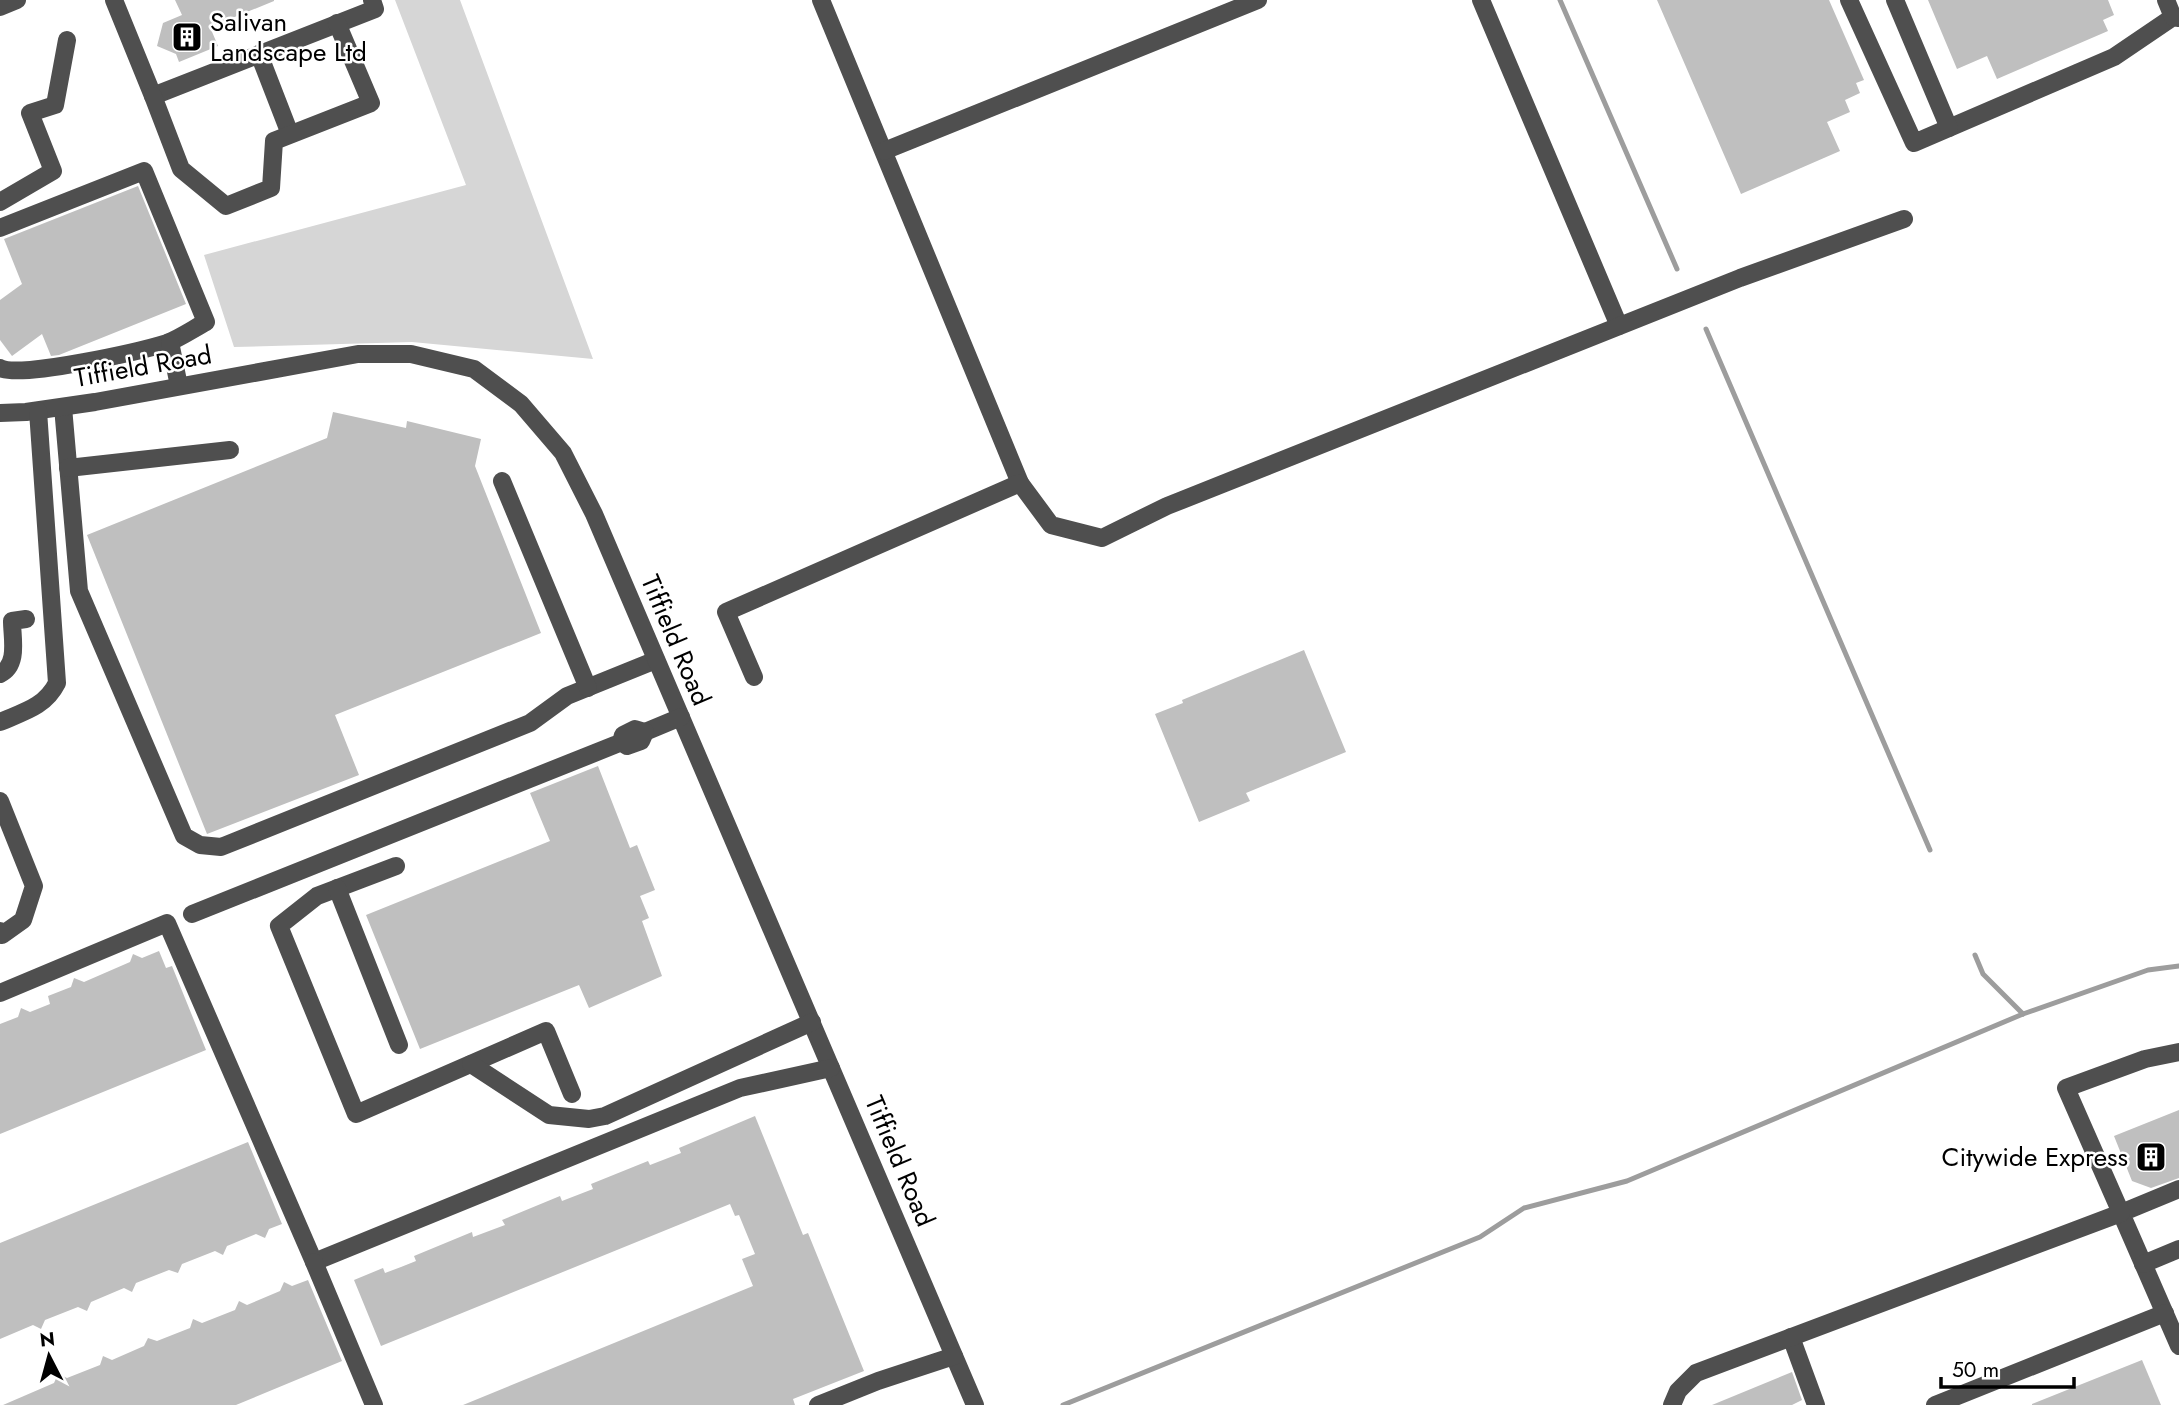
<svg xmlns="http://www.w3.org/2000/svg" width="2179" height="1405" font-family="Jost,sans-serif">
<rect width="100%" height="100%" fill="#fff"/>
<polygon fill="#d6d6d6" points="395,0 460,0 593,359 412,342 234,347 204,255 466,185"/>
<g fill="none" stroke-linecap="round" stroke-linejoin="round">
<g stroke="#9d9d9d" stroke-width="5">
<polyline points="1560,0 1677,269"/>
<polyline points="1706,329 1930,850"/>
<polyline points="1975,955 1983,974 2023,1014"/>
<polyline points="1063,1405 1480,1237 1524,1208 1627,1181 2023,1014 2148,970 2179,966"/>
</g>
</g>
<g fill="#bfbfbf">
<polygon points="175,0 274,0 274,1 210,27 218,46 179,62 176,54 157,46 163,23 182,15"/>
<polygon points="1657,0 1829,0 1864,80 1856,83 1860,93 1845,100 1850,112 1827,122 1840,151 1741,194"/>
<polygon points="1928,0 2108,0 2114,15 2103,20 2108,31 1997,79 1987,56 1957,69"/>
<polygon points="138,186 186,304 59,355 51,356 42,334 12,356 0,340 0,300 22,284 4,239"/>
<polygon points="333,412 406,428 407,421 481,439 475,466 541,633 335,715 359,775 207,834 87,535 327,438"/>
<polygon points="1304,650 1346,752 1246,793 1250,801 1199,822 1155,714 1183,703 1182,700"/>
<polygon points="598,766 630,848 637,845 655,890 640,896 649,918 642,921 662,976 589,1008 579,985 420,1049 366,915 550,841 530,793"/>
<polygon points="159,951 166,968 172,966 206,1050 0,1134 0,1024 18,1017 21,1008 30,1012 50,1004 48,996 71,987 74,978 84,982 130,962 133,954 142,958"/>
<polygon points="2179,1110 2179,1178 2151,1188 2132,1181 2114,1136"/>
<polygon points="755,1116 803,1235 808,1233 864,1371 793,1399 795,1405 463,1405 753,1286 742,1259 755,1254 739,1215 735,1216 730,1204 381,1346 354,1280 383,1268 385,1273 401,1267 416,1261 414,1256 472,1232 473,1237 505,1225 502,1220 560,1196 562,1201 593,1189 591,1184 648,1161 650,1165 681,1153 679,1148"/>
<polygon points="248,1142 282,1224 269,1229 265,1238 256,1234 227,1246 223,1255 215,1251 182,1264 178,1273 169,1270 136,1283 132,1292 124,1288 91,1302 87,1311 78,1307 45,1320 41,1329 33,1325 0,1339 0,1243"/>
<polygon points="308,1280 342,1361 236,1405 3,1405 54,1383 58,1374 67,1378 100,1365 103,1356 112,1360 144,1346 148,1338 157,1341 190,1328 193,1319 202,1323 235,1310 239,1301 247,1305 280,1291 284,1282 292,1286"/>
<polygon points="2142,1360 2161,1405 2032,1405 2032,1404"/>
<polygon points="1792,1372 1802,1400 1792,1405 1712,1405"/>
</g>
<g fill="none" stroke-linecap="round" stroke-linejoin="round">
<g stroke="#4f4f4f" stroke-width="18">
<polyline points="114,0 153,96 375,9 372,0"/>
<polyline points="821,0 1020,483"/>
<polyline points="1481,0 1619,326"/>
<polyline points="1849,0 1914,143 2114,57 2173,17 2179,18"/>
<polyline points="1895,0 1949,128"/>
<polyline points="2166,0 2173,17"/>
<polyline points="0,7 17,0"/>
<polyline points="259,54 290,134"/>
<polyline points="153,96 181,169 226,206 271,188 274,141 371,103 337,23"/>
<polyline points="884,151 1258,0"/>
<polyline points="0,202 53,171 30,113 55,105 67,40"/>
<path d="M0,228L144,171L206,322C193,329 180,338 167,343C141,351 19,379 0,368"/>
<polyline points="170,342 179,386"/>
<polyline points="63,407 79,591 184,836 200,845 221,847 530,723 567,696 656,660"/>
<polyline points="0,413 26,412 95,402 358,354 411,354 474,369 521,404 563,453 594,514 975,1405"/>
<polyline points="68,468 230,450"/>
<polyline points="502,481 588,688"/>
<path d="M0,674C19,665 12,638 12,621L26,619"/>
<polyline points="754,677 726,612 1020,483 1051,525 1102,538 1167,506 1740,278 1904,219"/>
<path d="M0,722C23,712 45,707 57,683L38,411"/>
<polyline points="645,732 681,717"/>
<polyline points="0,801 34,886 23,920 2,935 0,931"/>
<polyline points="396,866 317,896 279,926 356,1114 546,1031 572,1094"/>
<polyline points="337,888 399,1045"/>
<polyline points="192,914 617,744 621,742 623,735 635,729 645,732 641,741 627,746 621,742"/>
<polyline points="0,993 167,923 314,1262 740,1088 831,1068"/>
<polyline points="471,1064 549,1115 589,1119 605,1116 812,1022"/>
<polyline points="2179,1189 2121,1213 2179,1346"/>
<polyline points="314,1262 374,1405"/>
<polyline points="2143,1264 2179,1249"/>
<polyline points="1791,1337 1816,1405"/>
<polyline points="818,1405 878,1381 954,1356"/>
<polyline points="1672,1405 1678,1391 1696,1373 2121,1213 2066,1088 2145,1059 2179,1052"/>
<polyline points="1935,1405 2165,1313"/>
</g>
</g>
<defs>
<g id="building-square" transform="scale(1.575)"><rect x="-9" y="-9" width="18" height="18" rx="4" fill="#000" stroke="#fff"/><path d="M-4-6H4V6H1V3H-1V6H-4ZM-2.5-4.3h1.7v1.8h-1.7ZM.8-4.3h1.7v1.8H.8ZM-2.5-1h1.7V.8h-1.7ZM.8-1h1.7V.8H.8Z" fill="#fff"/></g>
</defs>
<g fill-rule="evenodd">
<use href="#building-square" x="187" y="37"/>
<use href="#building-square" x="2151" y="1157"/>
</g>
<g text-anchor="middle" dominant-baseline="central" stroke-width="5" stroke-linejoin="round" paint-order="stroke">
<g font-size="26" fill="#000" stroke="#fff" text-anchor="start">
<text x="210" y="22">Salivan<tspan x="210" dy="30">Landscape Ltd</tspan></text>
<text x="2128" y="1157" text-anchor="end">Citywide Express</text>
</g>
<g font-size="26" fill="#000" stroke="#fff">
<text transform="translate(143 366) rotate(-10)">Tiffield Road</text>
<text transform="translate(676 640) rotate(67)">Tiffield Road</text>
<text transform="translate(900 1161) rotate(67)">Tiffield Road</text>
</g>
</g>
<g transform="translate(49 1356) rotate(354)" stroke="#ffffff" stroke-width="5" paint-order="stroke">
<path d="M0-5L12 26L0 18L-12 26Z" fill="#000000"/>
<text y="-10" font-size="19" font-weight="bold" text-anchor="middle" fill="#000000">N</text>
</g>
<path d="M1941 1377v10h133v-10" fill="none" stroke="#000000" stroke-width="3.5"/>
<text x="1952" y="1377" font-size="21" fill="#000000" stroke="#ffffff" stroke-width="5" paint-order="stroke">50 m</text>
</svg>
